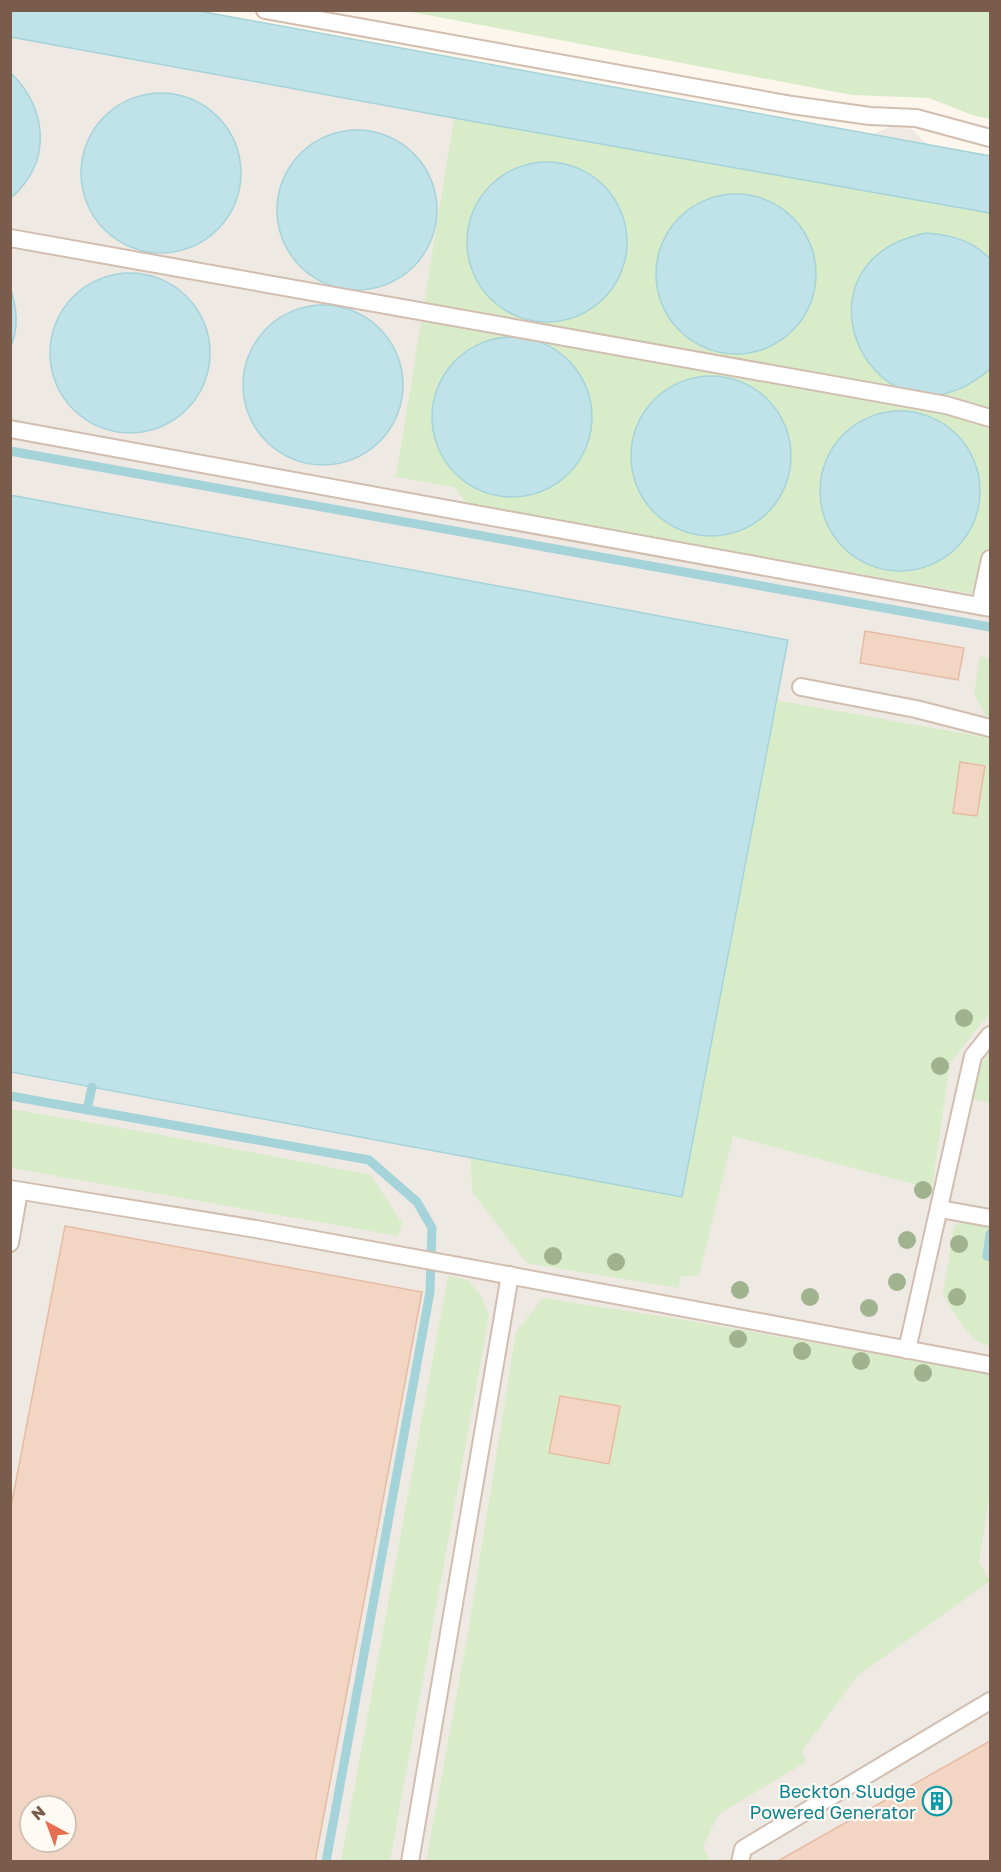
<svg xmlns="http://www.w3.org/2000/svg" width="1001" height="1872" font-family="'Golos Text',sans-serif">
<rect width="100%" height="100%" fill="#fdf6ec"/>
<path fill="#efe9e4" fill-rule="evenodd" d="M11,11H199L871,135L892,126L912,129L929,146L990,156V1861L11,1862ZM30,1806H66V1842H30Z"/>
<g fill="#d8ecc9">
<polygon points="406,11 990,11 990,119 972,115 929,98 852,95"/>
<polygon points="454,118 724,163 990,213 990,597 467,504 454,487 396,477"/>
<polygon points="980,657 990,658 990,721 988,720 974,694"/>
<polygon points="776,700 990,738 990,1013 950,1063 932,1189 733,1136 699,1275 680,1277 679,1288 527,1263 472,1192 471,1158 682,1197"/>
<polygon points="990,1052 990,1103 973,1099 982,1062"/>
<polygon points="10,1109 162,1135 371,1175 402,1223 398,1236 11,1168"/>
<path d="M965,1221L990,1225V1346C968,1342 955,1312 943,1295L954,1226Z"/>
<polygon points="448,1276 468,1280 481,1296 489,1316 390,1861 341,1861"/>
<polygon points="543,1298 685,1320 990,1374 990,1491 979,1563 990,1581 857,1676 802,1751 806,1762 719,1814 703,1846 710,1861 426,1862 468,1633 516,1332"/>
</g>
<g fill="#bfe3e8" stroke="#a5d3da" stroke-width="1.5">
<polygon points="10,11 199,11 990,156 990,213 454,118 11,37"/>
<path d="M11,73C48,110 52,162 11,198Z"/>
<circle cx="161" cy="173" r="80"/>
<circle cx="357" cy="210" r="80"/>
<circle cx="547" cy="242" r="80"/>
<circle cx="736" cy="274" r="80"/>
<path d="M926,233C951,235 972,240 990,259V369C879,466 777,264 926,233Z"/>
<circle cx="130" cy="353" r="80"/>
<path d="M10,287C17,307 19,327 11,346Z"/>
<circle cx="323" cy="385" r="80"/>
<circle cx="512" cy="417" r="80"/>
<circle cx="711" cy="456" r="80"/>
<circle cx="900" cy="491" r="80"/>
<polygon points="10,495 788,640 682,1197 11,1072"/>
</g>
<g fill="none" stroke-linecap="round" stroke-linejoin="round">
<g stroke="#a5d3da" stroke-width="9">
<polyline points="10,451 990,627"/>
<polyline points="10,1096 369,1160 417,1202 432,1228 430,1292 326,1862"/>
<polyline points="87,1110 92,1087"/>
<polyline points="990,1234 987,1256 990,1257"/>
</g>
</g>
<g fill="#f3d5c3" stroke="#e6bba3" stroke-width="1.5" fill-rule="evenodd">
<polygon points="865,631 964,648 958,680 860,663"/>
<polygon points="960,762 985,766 977,816 953,813"/>
<path d="M65,1226L422,1292L315,1862H10V1512ZM30,1806H66V1842H30Z"/>
<polygon points="560,1396 620,1406 609,1464 549,1453"/>
<polygon points="990,1741 990,1862 776,1862"/>
</g>
<g fill="none" stroke-linecap="round" stroke-linejoin="round">
<g stroke="#d1beb0" stroke-width="20">
<g id="lane">
<polyline points="265,10 792,105 870,116 916,118 990,138"/>
<polyline points="10,238 946,405 990,418"/>
<polyline points="10,429 990,608"/>
<polyline points="980,606 990,559"/>
<polyline points="801,687 916,709 990,728"/>
<polyline points="10,1189 256,1229 459,1266 990,1365"/>
<polyline points="940,1209 990,1218"/>
<polyline points="10,1243 19,1191"/>
<polyline points="907,1350 973,1056 990,1035"/>
<polyline points="410,1862 510,1275"/>
<polyline points="740,1862 743,1849 990,1701"/>
</g>
</g>
<use href="#lane" stroke="#fff" stroke-width="16"/>
</g>
<g fill="#a0b28e">
<circle cx="964" cy="1018" r="9"/>
<circle cx="940" cy="1066" r="9"/>
<circle cx="923" cy="1190" r="9"/>
<circle cx="907" cy="1240" r="9"/>
<circle cx="959" cy="1244" r="9"/>
<circle cx="553" cy="1256" r="9"/>
<circle cx="616" cy="1262" r="9"/>
<circle cx="897" cy="1282" r="9"/>
<circle cx="740" cy="1290" r="9"/>
<circle cx="810" cy="1297" r="9"/>
<circle cx="957" cy="1297" r="9"/>
<circle cx="869" cy="1308" r="9"/>
<circle cx="738" cy="1339" r="9"/>
<circle cx="802" cy="1351" r="9"/>
<circle cx="861" cy="1361" r="9"/>
<circle cx="923" cy="1373" r="9"/>
</g>
<defs>
<g id="building-ring" transform="scale(1.5)"><circle r="9.5" fill="#fffaf3" stroke="#0f9aa8" stroke-width="1.5"/><path d="M-4-6H4V6H1V3H-1V6H-4ZM-2.5-4.3h1.7v1.8h-1.7ZM.8-4.3h1.7v1.8H.8ZM-2.5-1h1.7V.8h-1.7ZM.8-1h1.7V.8H.8Z" fill="#0f9aa8"/></g>
</defs>
<g fill-rule="evenodd">
<use href="#building-ring" x="937" y="1801"/>
</g>
<g text-anchor="middle" dominant-baseline="central" stroke-width="4.5" stroke-linejoin="round" paint-order="stroke">
<g font-size="18" fill="#0d838f" stroke="#fffaf3" text-anchor="end">
<text x="916" y="1791">Beckton Sludge<tspan x="916" dy="21">Powered Generator</tspan></text>
</g>
</g>
<rect width="1001" height="1872" fill="none" stroke="#7a5c4d" stroke-width="24"/>
<g transform="translate(48 1824) rotate(319)"><circle r="28" fill="#fffaf3" stroke="#cabbb1" stroke-width="1.5"/>
<path d="M0-4.5L10 22L0 15L-10 22Z" fill="#e76f51"/>
<text y="-9" font-size="16" font-weight="bold" text-anchor="middle" fill="#7a5c4d">N</text>
</g>
</svg>
